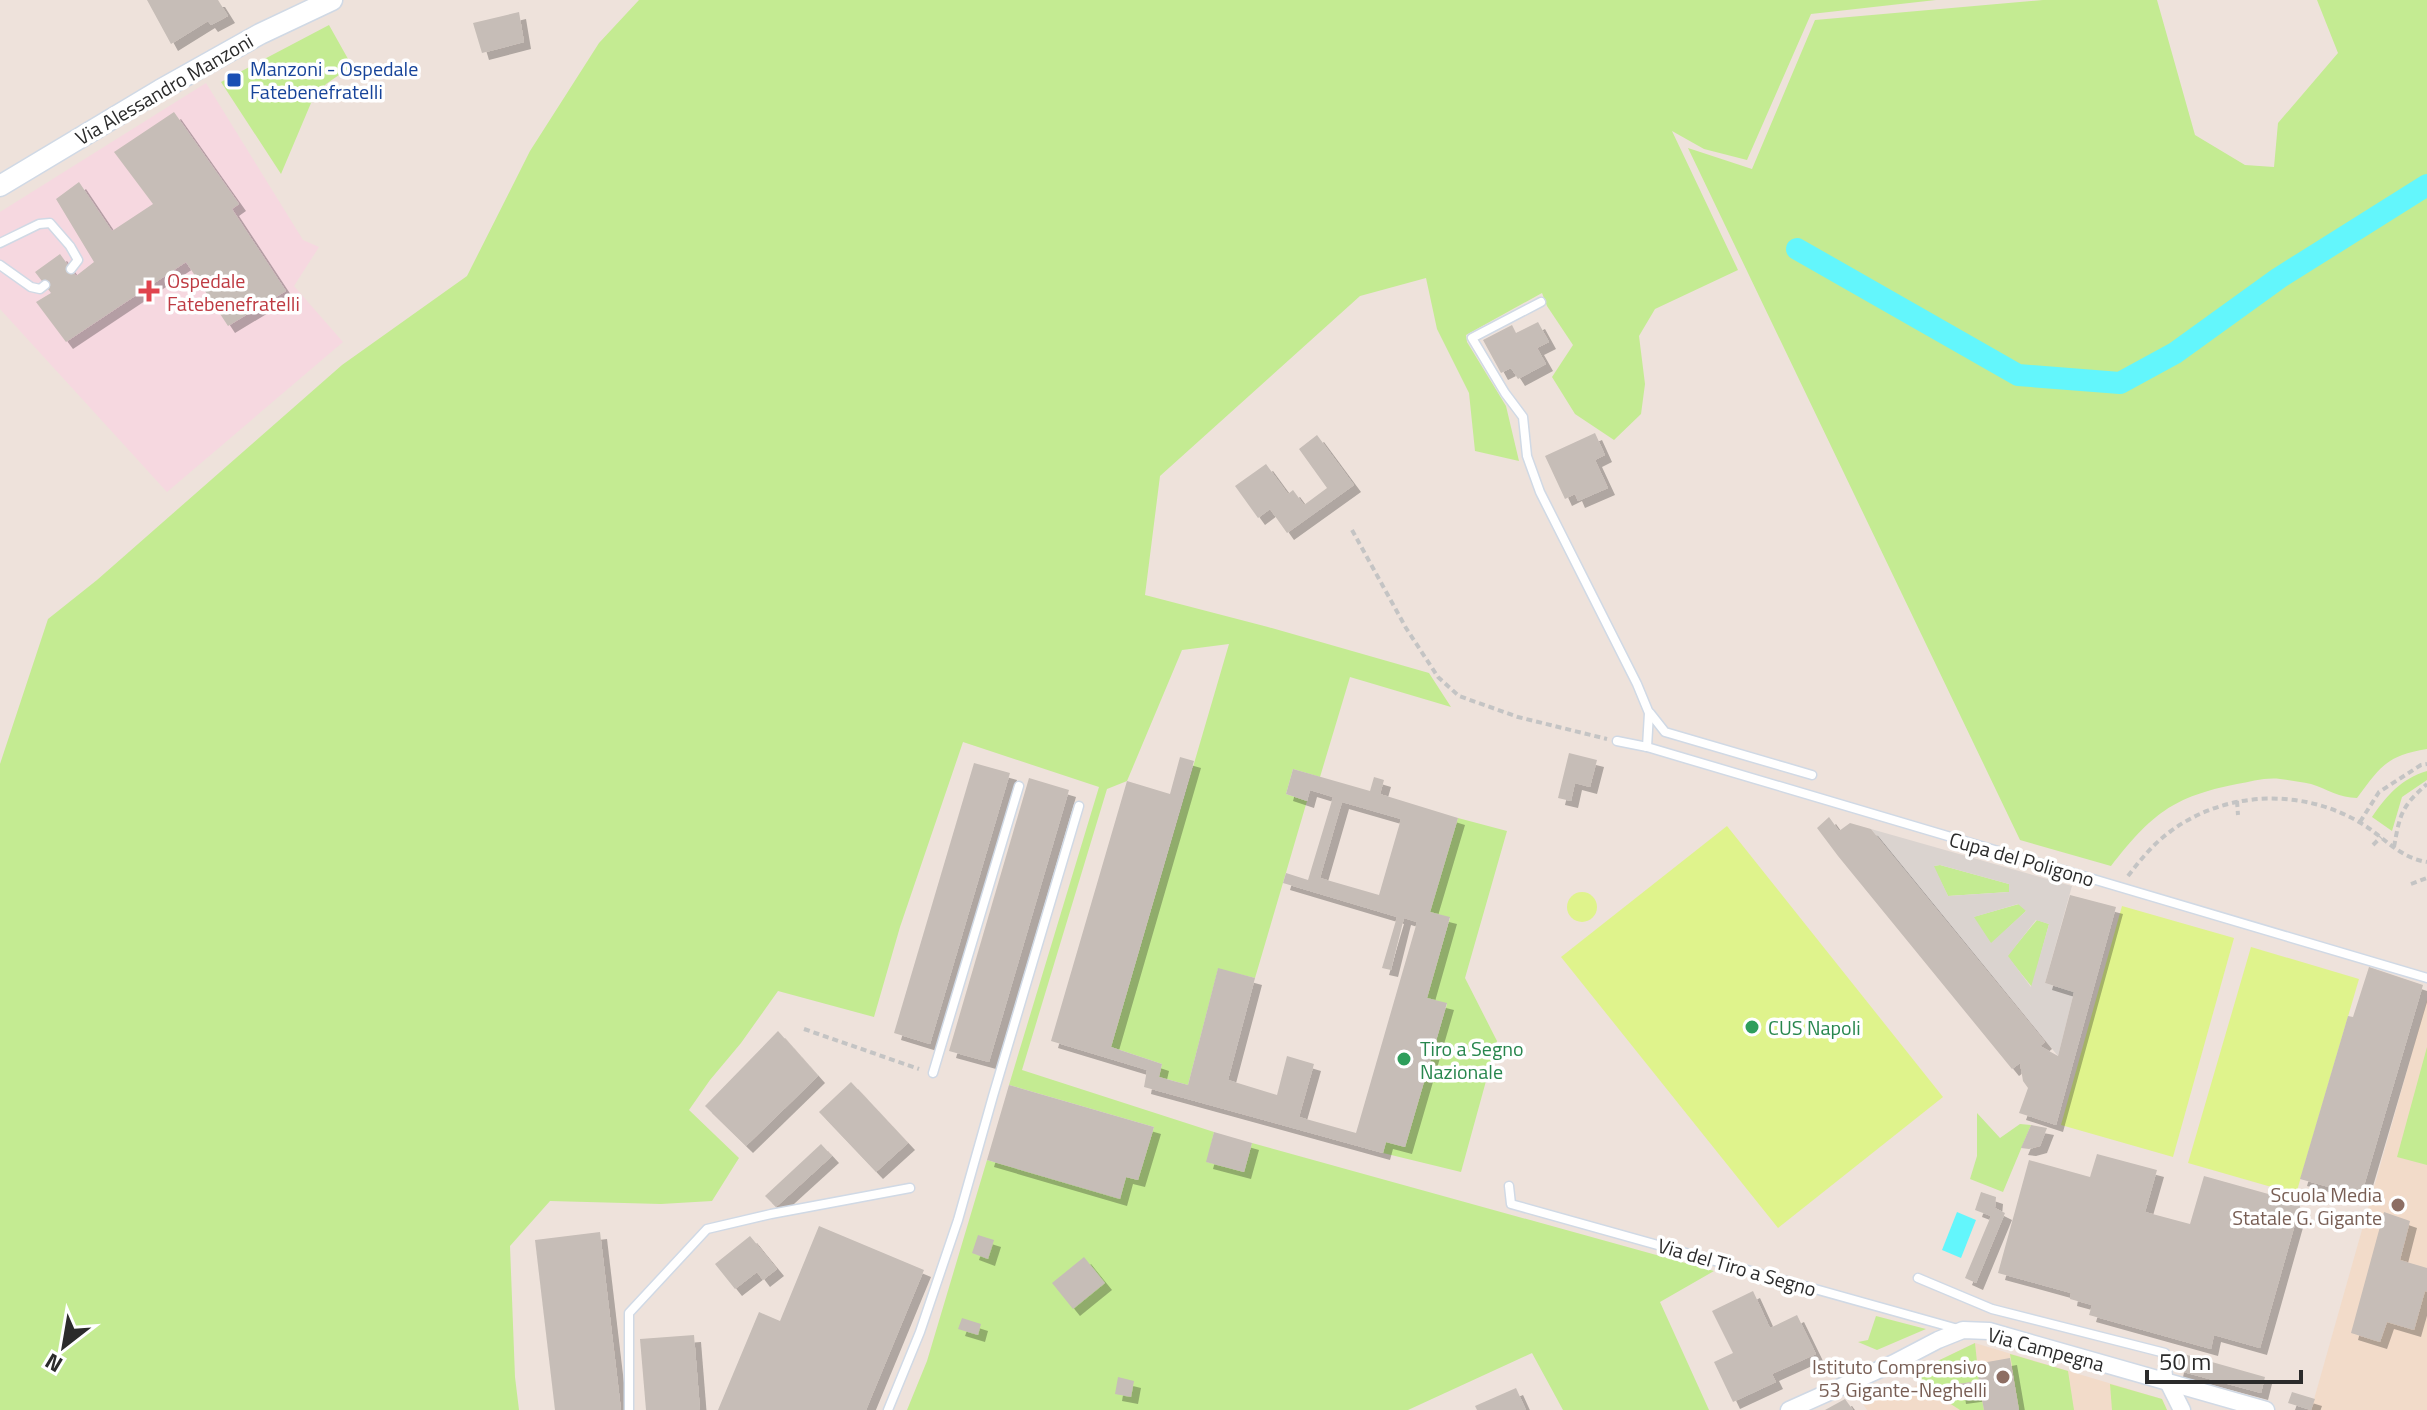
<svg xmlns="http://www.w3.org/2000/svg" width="2427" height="1410" font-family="'Titillium Web',sans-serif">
<defs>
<filter id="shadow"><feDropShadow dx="7" dy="7" stdDeviation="0" flood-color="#0004"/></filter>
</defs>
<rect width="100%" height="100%" fill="#eee2db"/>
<g fill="#f2dbc9">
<polygon points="2427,1000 2427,1410 2311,1410"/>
<polygon points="1975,1343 2162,1399 2167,1410 1867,1410 1861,1401 1892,1385 1906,1392 1919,1384 1921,1369"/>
</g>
<polygon fill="#f6d8e0" points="206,83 303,240 319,247 294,286 343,342 167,492 0,309 0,212"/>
<g fill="#c4eb92">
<polygon points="639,0 1936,0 1811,14 1747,160 1704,149 1672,131 1738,270 1655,309 1639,336 1645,384 1641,414 1614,440 1575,414 1552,377 1573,345 1547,306 1542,293 1466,335 1467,342 1506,406 1519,461 1475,451 1469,393 1437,329 1426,278 1360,296 1160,476 1145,595 1268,627 1429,673 1451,707 1350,677 1320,777 1293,769 1286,794 1307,801 1255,978 1218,969 1188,1085 1159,1077 1162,1064 1111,1047 1229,644 1182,650 1127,781 1107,789 1022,1070 1214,1132 1207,1162 1244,1172 1252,1143 1714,1271 1660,1302 1709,1410 1563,1410 1532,1353 1408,1410 907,1410 927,1361 987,1160 1120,1198 1126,1177 1138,1180 1154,1127 1009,1085 1099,787 963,742 900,927 874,1017 778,991 741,1043 710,1080 689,1110 739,1158 712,1201 661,1204 550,1201 510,1246 515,1377 519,1410 0,1410 0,764 48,619 97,580 342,365 467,276 530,151 599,43"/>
<path d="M2043,0H2157L2195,135L2245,165L2274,167L2278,123L2338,53L2317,0H2427V749C2386,756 2381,766 2357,798C2340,798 2327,789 2311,784C2301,782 2290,780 2280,779C2266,777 2250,782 2237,784C2172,797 2152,814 2111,866L2020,840L1688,148L1752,169L1815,20Z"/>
<polygon points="329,25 352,66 326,84 311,103 281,174 221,82"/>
<path d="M2427,771V780L2402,797L2392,831L2372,817C2387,795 2401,779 2427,771Z"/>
<polygon points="1458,818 1507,831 1465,978 1497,1041 1461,1172 1383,1153 1386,1142 1405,1147 1447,1004 1427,998 1450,918 1430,912"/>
<polygon points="1940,865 2009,884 2009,892 1948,896 1933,866"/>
<polygon points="2019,904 2027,910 1991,944 1973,917"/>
<polygon points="2037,920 2049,924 2032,987 2007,956"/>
<polygon points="2427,1047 2427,1165 2397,1157"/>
<polygon points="1977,1113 2000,1138 2020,1124 2031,1125 2003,1192 1970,1179 1977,1156"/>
<polygon points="1876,1316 1926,1329 1877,1350 1858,1342 1868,1340"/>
<polygon points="1975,1343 1979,1381 1958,1384 1960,1397 1981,1394 1984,1410 1960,1410 1920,1384 1921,1369"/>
<polygon points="2010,1354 2068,1371 2074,1410 2019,1410"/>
<polygon points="2110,1384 2162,1399 2167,1410 2112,1410"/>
</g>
<g fill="#dff38c">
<polygon points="1727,826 1943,1097 1778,1228 1561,957"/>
<circle cx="1582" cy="907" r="15"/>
<polygon points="2122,906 2234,938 2173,1157 2061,1125"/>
<polygon points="2251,947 2359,979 2296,1194 2188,1163"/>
</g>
<path fill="#dad3cf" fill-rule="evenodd" d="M1871,829L2072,886L2045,983L2074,992L2058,1056ZM1940,865L2009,884V892L1948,896L1934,866ZM2018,904L2026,911L1991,943L1974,917ZM2036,920L2049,924L2031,987L2008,956Z"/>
<polygon fill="#63f6fc" points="1957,1212 1976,1220 1961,1258 1942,1250"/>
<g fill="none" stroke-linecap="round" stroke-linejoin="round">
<polyline stroke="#63f6fc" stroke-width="22" points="1797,249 2018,375 2120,383 2175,353 2279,278 2427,185"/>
</g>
<g fill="#c6bdb7" fill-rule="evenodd" filter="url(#shadow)">
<polygon points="147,0 218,0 228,16 211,25 208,21 171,44"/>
<polygon points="519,12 524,42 482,53 473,23"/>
<polygon points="174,112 239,204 232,209 286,291 228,326 186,262 66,342 36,302 51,293 35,272 60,254 76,276 94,262 56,199 79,182 112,231 153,204 114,152"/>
<polygon points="1538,322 1549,342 1537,348 1546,364 1518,379 1511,368 1501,373 1483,340 1512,325 1516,333"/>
<polygon points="1595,433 1605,455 1595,460 1608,488 1578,501 1575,494 1565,499 1545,456"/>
<polygon points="1317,435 1354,485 1287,533 1270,509 1258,518 1235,486 1266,464 1288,494 1293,490 1304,505 1327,488 1299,449"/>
<polygon points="1569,753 1597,760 1590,787 1575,783 1571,801 1558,798"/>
<path d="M1180,757L1194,761L1111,1047L1162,1064L1159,1077L1188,1085L1218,968L1255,978L1228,1080L1277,1095L1287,1056L1314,1064L1299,1117L1356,1133L1417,922L1404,918L1391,970L1382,968L1397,917L1283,883L1286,873L1308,880L1333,797L1310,790L1307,801L1286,794L1293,769L1370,791L1374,777L1384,780L1380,794L1458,818L1430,912L1450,917L1427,998L1447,1003L1405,1147L1386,1142L1383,1153L1144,1087L1147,1070L1051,1041L1127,781L1170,794ZM1342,802L1401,819L1379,895L1320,878Z"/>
<polygon points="974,763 1010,773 930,1044 894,1033"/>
<polygon points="1029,778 1069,790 989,1062 949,1051"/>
<polygon points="1829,817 1839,831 1850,823 1871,829 2045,1042 2040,1046 2058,1056 2074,992 2045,983 2070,895 2116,907 2056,1125 2019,1113 2028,1088 2023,1081 2020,1063 2012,1069 1838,856 1817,828"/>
<polygon points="2369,967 2423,985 2361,1196 2300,1179 2348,1016 2353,1017"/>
<polygon points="778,1031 818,1076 746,1146 705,1106"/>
<polygon points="851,1082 908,1143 876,1172 819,1112"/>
<polygon points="1009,1085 1154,1127 1138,1180 1126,1177 1120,1199 987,1160"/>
<polygon points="2031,1125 2047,1128 2040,1146 2029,1149 2021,1148"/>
<polygon points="1214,1132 1252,1143 1244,1172 1206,1162"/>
<polygon points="821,1144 832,1156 776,1207 765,1196"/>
<polygon points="2097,1154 2157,1170 2145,1212 2190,1224 2204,1176 2301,1203 2260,1348 2214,1335 2211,1349 2089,1315 2092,1305 2070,1299 2071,1293 1998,1273 2029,1160 2090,1177"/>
<polygon points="1981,1192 1996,1197 1995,1208 2005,1213 1976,1283 1965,1278 1991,1216 1975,1210"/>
<polygon points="2384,1212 2410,1221 2400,1260 2427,1268 2427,1292 2425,1291 2414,1330 2387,1322 2380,1342 2351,1333"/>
<polygon points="819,1226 924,1270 866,1410 718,1410 759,1312 780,1321"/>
<polygon points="600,1232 621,1410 555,1410 535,1240"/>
<polygon points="978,1235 994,1240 988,1259 972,1253"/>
<polygon points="750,1236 777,1269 763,1280 757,1272 735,1289 715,1264"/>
<polygon points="1084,1257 1105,1283 1073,1309 1052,1283"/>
<polygon points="1753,1291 1770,1328 1797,1315 1816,1354 1772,1374 1776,1382 1733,1402 1714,1362 1733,1353 1712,1311"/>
<polygon points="962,1318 981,1324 978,1335 958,1329"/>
<polygon points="694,1335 700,1410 646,1410 640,1339"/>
<polygon points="2180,1353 2265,1377 2261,1393 2176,1370"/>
<polygon points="2010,1358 2019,1410 1984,1410 1981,1394 1959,1397 1957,1384 1979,1381 1976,1364"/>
<polygon points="1118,1377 1134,1381 1131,1397 1115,1394"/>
<polygon points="1516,1388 1526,1410 1477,1410 1475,1406"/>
<polygon points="2292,1392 2315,1399 2311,1410 2288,1403"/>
<polygon points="1845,1399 1853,1410 1825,1410"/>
</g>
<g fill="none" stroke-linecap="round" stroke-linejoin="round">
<g stroke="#d0d9e5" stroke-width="11">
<g id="service">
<polyline points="0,243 39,224 50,223 70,246 78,260 71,269"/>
<polyline points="0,265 31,287 40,289 45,285"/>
<polyline points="1541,302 1472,338 1505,393 1523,417 1527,456 1540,492 1637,684 1649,713 1647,747"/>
<polyline points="1650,713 1665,732 1812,775"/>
<polyline points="1617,741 1647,747 2427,978"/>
<polyline points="933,1073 1019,786"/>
<polyline points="1509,1186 1511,1204 1958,1329"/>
<polyline points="1918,1278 1992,1309 2165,1353 2169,1383"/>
<polyline points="629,1410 629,1313 707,1229 771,1214 910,1188"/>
<polyline points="888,1410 920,1332 958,1220 993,1096 1079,806"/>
</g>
</g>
<g stroke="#d0d9e5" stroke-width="19">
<g id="minor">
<polyline points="2169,1384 2182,1410"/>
<polyline points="1789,1410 1894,1363 1938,1340 1963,1330 1989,1331 2266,1410"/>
</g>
</g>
<g stroke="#d0d9e5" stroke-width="23">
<polyline id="tertiary" points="0,186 160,90 260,34 332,0"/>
</g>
<g stroke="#c4c4c4" stroke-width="4" stroke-dasharray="6 4" stroke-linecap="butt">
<polyline points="1352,530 1406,628 1438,677 1459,696 1518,717 1607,739"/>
<polyline points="2237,801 2238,815"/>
<polyline points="2360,822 2379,792 2421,765 2427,764"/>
<polyline points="2373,845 2381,837"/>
<path d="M2394,847C2400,814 2401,807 2427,784"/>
<path d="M2128,876C2141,859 2154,843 2171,831C2225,791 2301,788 2359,822C2384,836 2397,857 2427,862"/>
<polyline points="2411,884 2427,878"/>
<polyline points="804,1029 919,1069"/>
</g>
<use href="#service" stroke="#fff" stroke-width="8"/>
<use href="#minor" stroke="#fff" stroke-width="16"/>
<use href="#tertiary" stroke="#fff" stroke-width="20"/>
</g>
<rect fill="#1a4fb4" stroke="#fff" stroke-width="3" x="226" y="72" width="16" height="16" rx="4"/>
<path fill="#e0444e" stroke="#fff" stroke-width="3" d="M145 279h8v8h8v8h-8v8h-8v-8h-8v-8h8z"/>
<g fill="#2e9e5b" stroke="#fff" stroke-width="3">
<circle cx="1752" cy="1027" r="8"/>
<circle cx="1404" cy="1059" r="8"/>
</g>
<g fill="#8d6e63" stroke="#fff" stroke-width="3">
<circle cx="2398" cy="1205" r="8"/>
<circle cx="2003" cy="1377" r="8"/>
</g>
<g text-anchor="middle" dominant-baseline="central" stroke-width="7" stroke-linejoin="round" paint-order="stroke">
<g font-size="20" fill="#164399" stroke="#fff" text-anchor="start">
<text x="250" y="68">Manzoni - Ospedale<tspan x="250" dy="23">Fatebenefratelli</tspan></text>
</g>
<g font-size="20" fill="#2b2b2b" stroke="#fff">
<text transform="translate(164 89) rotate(-30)">Via Alessandro Manzoni</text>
<text transform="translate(2022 859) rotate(16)">Cupa del Poligono</text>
<text transform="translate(1737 1267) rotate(16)">Via del Tiro a Segno</text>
<text transform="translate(2046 1349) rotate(15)">Via Campegna</text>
</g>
<g font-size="20" fill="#be3a42" stroke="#fff" text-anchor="start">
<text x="167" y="280">Ospedale<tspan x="167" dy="23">Fatebenefratelli</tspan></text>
</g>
<g font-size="20" fill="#27864d" stroke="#fff" text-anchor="start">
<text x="1768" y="1027">CUS Napoli</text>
<text x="1420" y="1048">Tiro a Segno<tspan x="1420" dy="23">Nazionale</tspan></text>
</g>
<g font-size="20" fill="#785e54" stroke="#fff" text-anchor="end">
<text x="2382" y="1194">Scuola Media<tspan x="2382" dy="23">Statale G. Gigante</tspan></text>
<text x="1987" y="1366">Istituto Comprensivo<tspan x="1987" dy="23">53 Gigante-Neghelli</tspan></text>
</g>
</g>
<g transform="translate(64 1346) rotate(211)" stroke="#ffffff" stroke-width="6" paint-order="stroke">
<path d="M0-6L14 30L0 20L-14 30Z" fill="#2b2b2b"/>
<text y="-12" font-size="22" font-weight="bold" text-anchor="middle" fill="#2b2b2b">N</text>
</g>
<path d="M2147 1370v12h154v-12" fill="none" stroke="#2b2b2b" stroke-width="4"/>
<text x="2159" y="1370" font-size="24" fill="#2b2b2b" stroke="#ffffff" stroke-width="6" paint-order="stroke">50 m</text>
</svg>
